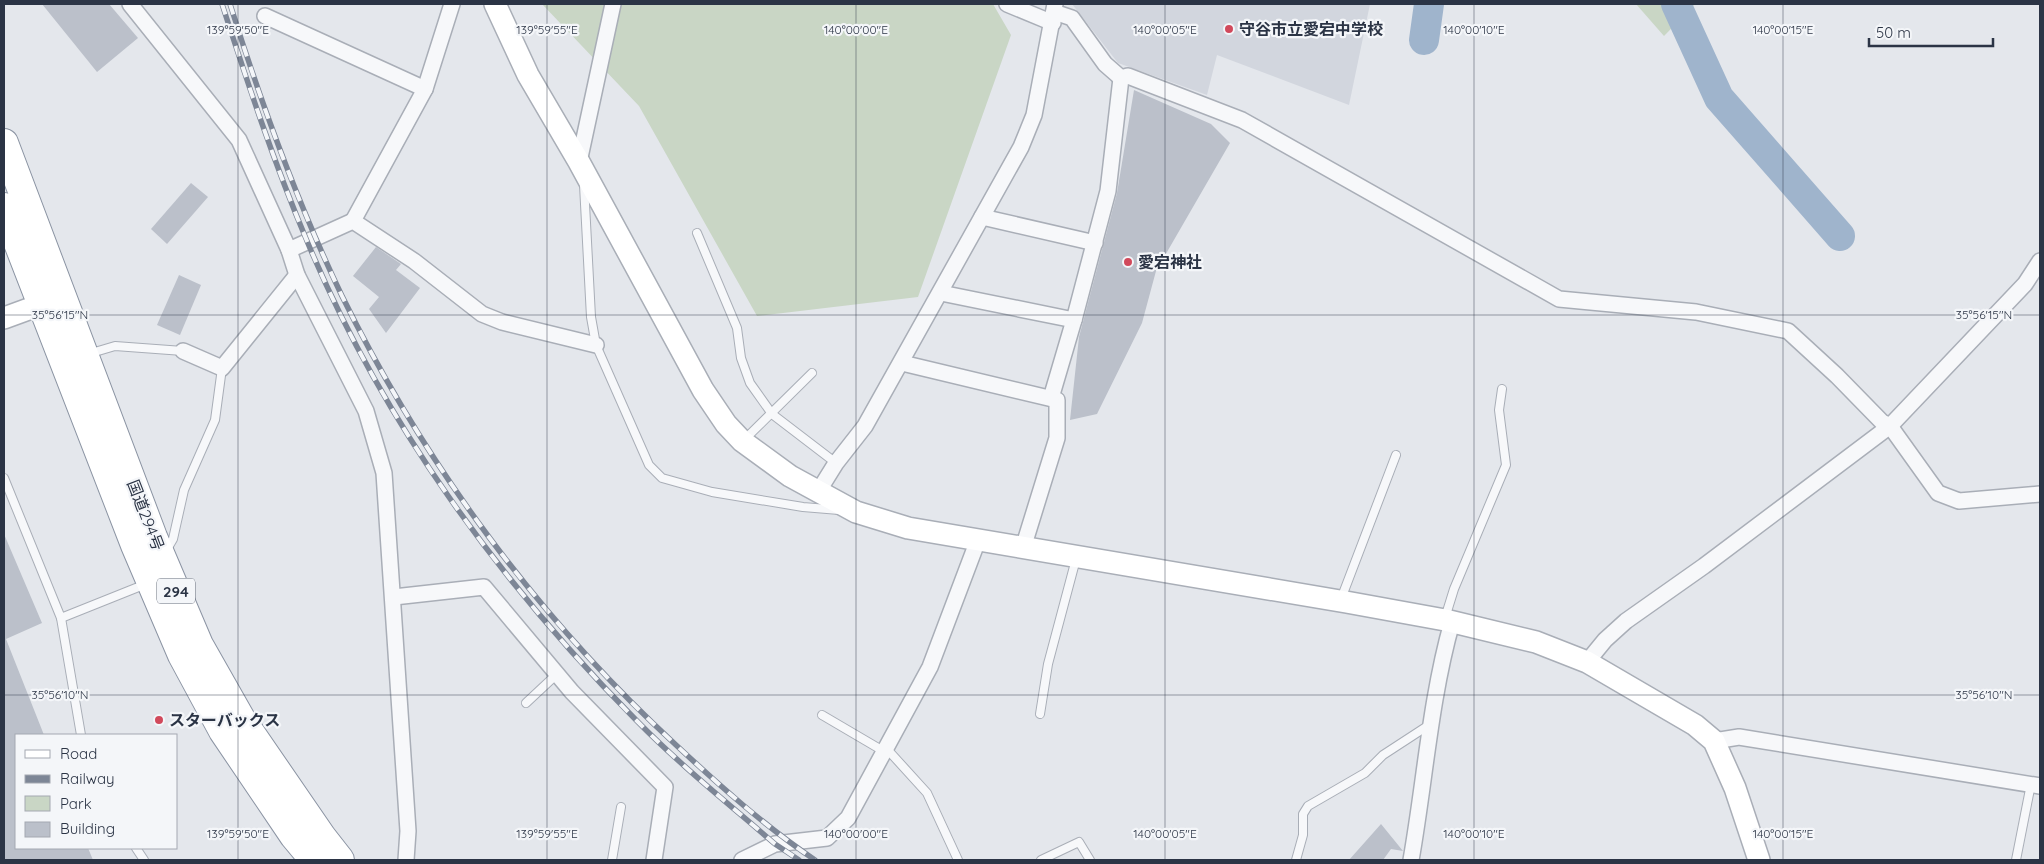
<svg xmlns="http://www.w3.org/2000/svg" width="2044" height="864" font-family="Quicksand,'Noto Sans JP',sans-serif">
<rect width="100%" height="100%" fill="#e4e7ec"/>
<polygon fill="#d2d6de" points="1072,4 1370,4 1349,105 1217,55 1207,95 1118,63"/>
<g fill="#c9d6c5">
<polygon points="542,4 993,4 1011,35 918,297 757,316 639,106"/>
<polygon points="1636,4 1695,4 1664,36"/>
</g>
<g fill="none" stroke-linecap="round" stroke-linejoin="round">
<g stroke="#9fb4cc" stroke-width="30">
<polyline points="1676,4 1719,98 1840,236"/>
<polyline points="1424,40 1429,4"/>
</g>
</g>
<g fill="#bbc0ca">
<polygon points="42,4 109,4 138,38 97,72"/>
<polygon points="1134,90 1211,124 1230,143 1156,271 1142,323 1097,414 1070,420 1079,337 1117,193"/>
<polygon points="191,183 208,197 167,244 151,229"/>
<polygon points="376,247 401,264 396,270 420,288 386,333 369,309 379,297 353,276"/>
<polygon points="179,275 201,285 180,335 157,325"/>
<polygon points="4,534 42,623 6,639 44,735 16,735 16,848 88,848 93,860 4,860"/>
<polygon points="1381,824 1403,851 1391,849 1383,860 1349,860"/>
</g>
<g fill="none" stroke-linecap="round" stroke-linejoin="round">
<g stroke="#a9aeb7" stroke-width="10">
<g id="lane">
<polyline points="584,185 591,317 596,345 649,465 662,478 712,492 803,507 839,510"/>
<polyline points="697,233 737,328 741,358 750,383 772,414 836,463"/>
<polyline points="88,354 115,346 183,351"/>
<polyline points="744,440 812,373"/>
<polyline points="4,478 61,618 146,584"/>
<polyline points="166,551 173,539 184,490 215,420 222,368"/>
<polyline points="1341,599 1396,455"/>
<polyline points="61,618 81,735"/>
<polyline points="1445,618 1454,589 1506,465 1499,410 1502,389"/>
<polyline points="526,703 557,674"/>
<polyline points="1040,714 1048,664 1076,559"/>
<polyline points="822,715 885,752"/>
<polyline points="887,749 927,793 958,860"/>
<polyline points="136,848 144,860"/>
<polyline points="612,860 621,807"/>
<polyline points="1041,860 1079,842 1090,860"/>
<polyline points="1296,860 1303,835 1303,814 1308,806 1365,773 1383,755 1429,725"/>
<polyline points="2016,860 2031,784"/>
</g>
</g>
<g stroke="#a9aeb7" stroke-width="18">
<g id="street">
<polyline points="130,4 239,140 289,250 297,275 366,411 384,473 408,831 406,860"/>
<polyline points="1007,4 1053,23"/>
<polyline points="1054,12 1072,18 1105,64 1121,78 1128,76 1242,120 1559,299 1696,312 1788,331 1837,376 1882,422 1890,426 1938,493 1959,501 2040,494"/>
<polyline points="265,16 425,89"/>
<polyline points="579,162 613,4"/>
<polyline points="982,217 1095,243"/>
<polyline points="353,221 425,89 452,4"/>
<polyline points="289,250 353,221 414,261 482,314 502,322 596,345"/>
<polyline points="941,293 1074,320"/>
<polyline points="183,351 222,368 297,275"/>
<polyline points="902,363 1057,400 1057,438 1023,548"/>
<polyline points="1051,398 1074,320 1108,191 1121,78"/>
<polyline points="818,492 836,463 865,426 1021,147 1034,115 1055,4"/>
<polyline points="394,597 484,587 572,692 665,787 654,860"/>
<polyline points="1587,662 1605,640 1626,621 1704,566 1890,426 2025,284 2040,261"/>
<polyline points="1714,741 1739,737 2040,786"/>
<polyline points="742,860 775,844 827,838 848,818 930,667 978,540"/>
<path d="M1411,860C1425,781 1430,700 1452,622"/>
</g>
</g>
<g stroke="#a9aeb7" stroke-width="24">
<g id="secondary">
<polyline points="495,4 528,75 579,162 703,390 726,424 742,441 790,476 856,512 908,528 1346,602 1445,620 1536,642 1587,662 1695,725 1714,741 1735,788 1759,860"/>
<polyline points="4,318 56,299"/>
</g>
</g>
<g stroke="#8b94a3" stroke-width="30">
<g id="highway">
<polyline points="4,143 153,537 199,645 241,719 322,837 340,860"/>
<polyline points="4,207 135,545 182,655 223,731 294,836 314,860"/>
</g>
</g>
<use href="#lane" stroke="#f7f8fa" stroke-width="8"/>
<use href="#street" stroke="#f7f8fa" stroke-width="15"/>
<use href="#secondary" stroke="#fff" stroke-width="21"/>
<use href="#highway" stroke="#fff" stroke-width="28"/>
<g stroke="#7d8696" stroke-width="5.5">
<g id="rail">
<path d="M222,4C248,84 274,163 307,241C382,421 500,583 637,721C680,765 729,804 775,844L799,860"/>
<path d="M230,4C261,103 297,202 342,296C425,465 538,618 676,745C720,786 766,827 815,860"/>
</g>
</g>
<use href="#rail" stroke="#f4f6f9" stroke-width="4" stroke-dasharray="11" stroke-linecap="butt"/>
</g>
<path fill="none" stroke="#2b3445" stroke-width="1" stroke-opacity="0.45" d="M238,4V860M547,4V860M856,4V860M1165,4V860M1474,4V860M1783,4V860M4,315H2040M4,695H2040"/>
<g fill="#d1495b" stroke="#f4f6f9" stroke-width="2">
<circle cx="1229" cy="29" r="5"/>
<circle cx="1128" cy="262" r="5"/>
<circle cx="159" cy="720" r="5"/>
</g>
<g text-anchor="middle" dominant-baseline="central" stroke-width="4.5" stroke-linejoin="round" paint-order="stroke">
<rect fill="#f4f6f9" stroke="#676e7b" stroke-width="1" x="157" y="578.5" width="38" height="25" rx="4"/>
<g font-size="15" font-weight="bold" fill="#2b3445">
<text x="176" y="591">294</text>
</g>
<g font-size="16" font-weight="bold" fill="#2b3445" stroke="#f4f6f9" text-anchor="start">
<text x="1239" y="29">守谷市立愛宕中学校</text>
<text x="1138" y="262">愛宕神社</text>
<text x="169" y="720">スターバックス</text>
</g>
<g font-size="16" fill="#2b3445" stroke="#f4f6f9">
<text transform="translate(146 515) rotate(69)">国道294号</text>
</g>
</g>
<g font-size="12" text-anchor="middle" fill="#2b3445" stroke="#f4f6f9" stroke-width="4.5" stroke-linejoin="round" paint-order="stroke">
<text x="238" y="34">139°59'50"E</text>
<text x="547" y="34">139°59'55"E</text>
<text x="856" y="34">140°00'00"E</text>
<text x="1165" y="34">140°00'05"E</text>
<text x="1474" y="34">140°00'10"E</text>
<text x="1783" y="34">140°00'15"E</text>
<text x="60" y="319">35°56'15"N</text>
<text x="1984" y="319">35°56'15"N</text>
<text x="60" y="699">35°56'10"N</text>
<text x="1984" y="699">35°56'10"N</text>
<text x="238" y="838">139°59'50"E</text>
<text x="547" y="838">139°59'55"E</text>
<text x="856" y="838">140°00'00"E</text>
<text x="1165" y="838">140°00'05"E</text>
<text x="1474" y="838">140°00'10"E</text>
<text x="1783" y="838">140°00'15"E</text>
</g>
<rect width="2044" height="864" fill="none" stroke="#2b3445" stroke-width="10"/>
<rect x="15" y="734" width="162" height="115" fill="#f4f6f9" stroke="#a4a8b1"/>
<rect x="25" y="750" width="25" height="8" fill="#ffffff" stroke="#a4a8b1"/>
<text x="60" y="759" font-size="15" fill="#2b3445">Road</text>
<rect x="25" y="775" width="25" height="8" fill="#7d8696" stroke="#a4a8b1"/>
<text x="60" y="784" font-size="15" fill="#2b3445">Railway</text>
<rect x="25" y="796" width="25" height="15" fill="#c9d6c5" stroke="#a4a8b1"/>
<text x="60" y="809" font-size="15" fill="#2b3445">Park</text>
<rect x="25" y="822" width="25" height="15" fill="#bbc0ca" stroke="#a4a8b1"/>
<text x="60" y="834" font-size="15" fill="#2b3445">Building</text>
<path d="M1869 38v8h124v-8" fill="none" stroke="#2b3445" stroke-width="2.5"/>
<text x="1876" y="38" font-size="15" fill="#2b3445" stroke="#f4f6f9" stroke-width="4" paint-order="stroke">50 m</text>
</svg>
